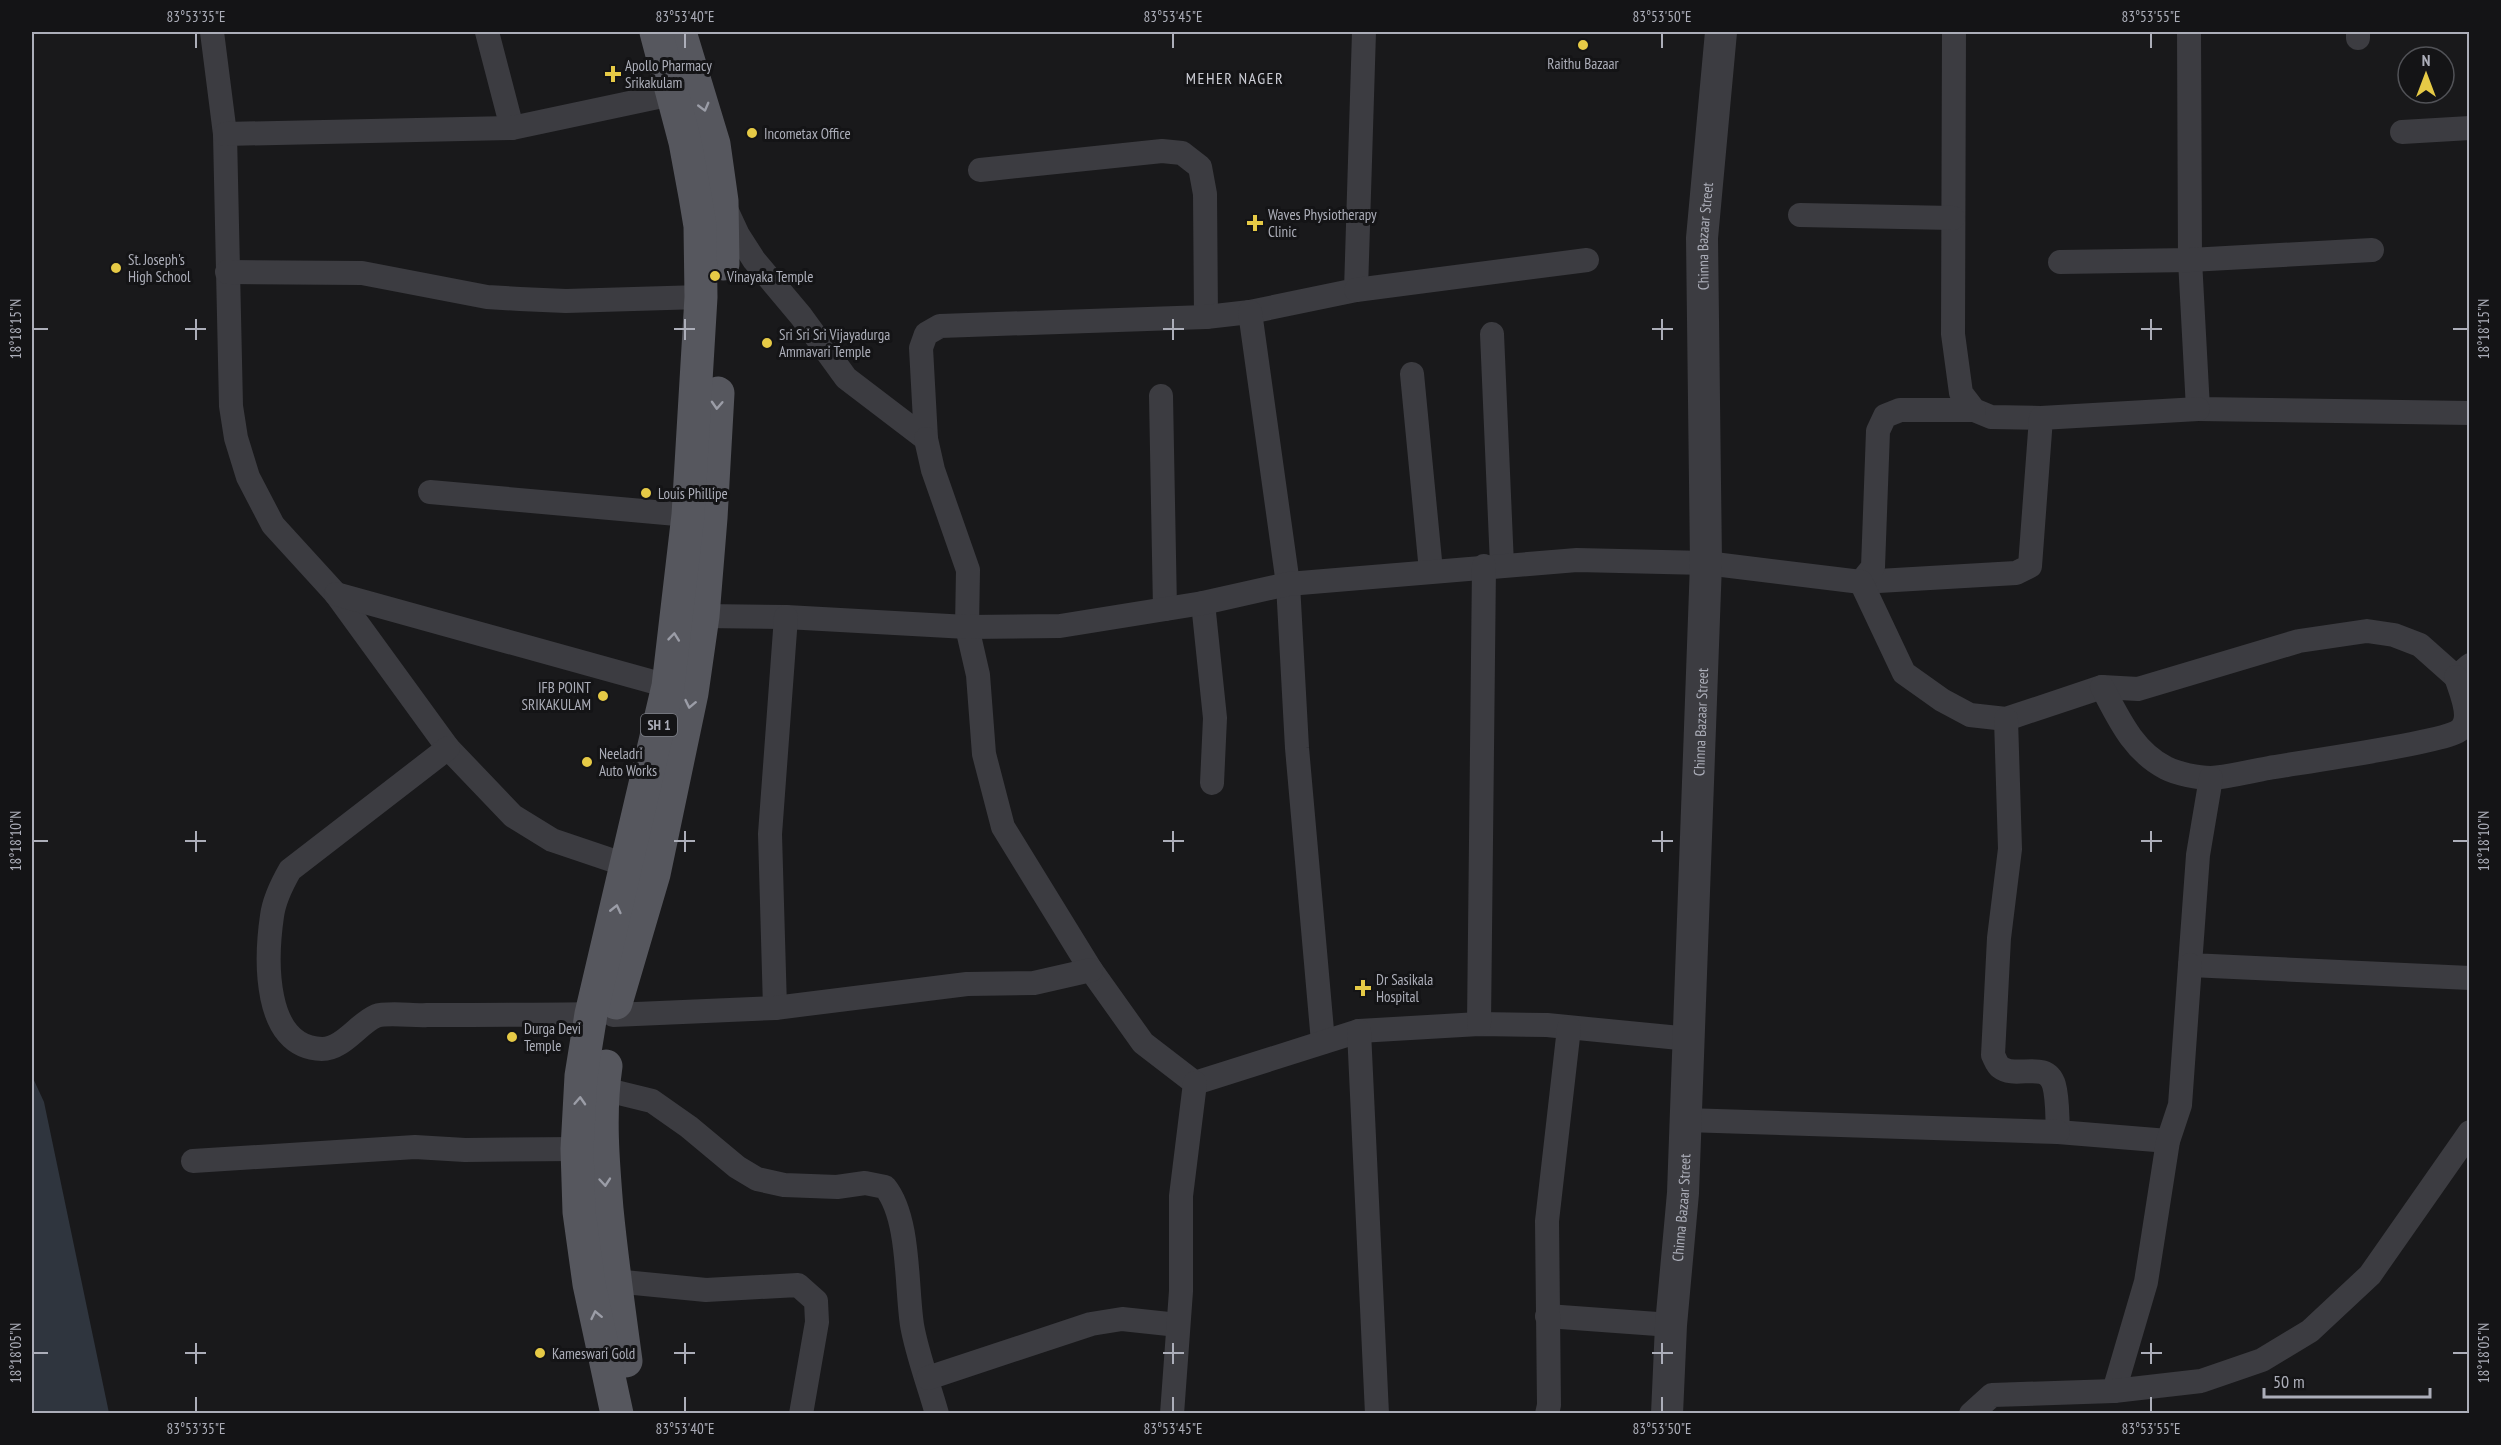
<svg xmlns="http://www.w3.org/2000/svg" width="2501" height="1445" font-family="'PT Sans Narrow',sans-serif">
<rect width="100%" height="100%" fill="#19191b"/>
<polygon fill="#2f353e" points="32,1076 44,1102 109,1413 32,1413"/>
<g fill="none" stroke-linecap="round" stroke-linejoin="round">
<g stroke="#3c3c41" stroke-width="24">
<polyline points="212,32 225,134 231,406 236,438 248,477 273,525 336,594 448,748 513,816 552,840 626,865"/>
<polyline points="487,32 512,128"/>
<polyline points="1954,32 1953,334 1961,393 1974,410 1991,417 2041,418"/>
<polyline points="2189,32 2190,260 2198,409 2470,413"/>
<polyline points="2358,32 2358,38"/>
<polyline points="2402,132 2470,128"/>
<polyline points="225,134 512,128 672,94"/>
<polyline points="980,170 1162,151 1182,153 1200,167 1205,194 1206,317"/>
<polyline points="725,207 738,235 754,260 801,316 846,378 926,439 921,348 926,334 940,326 1206,317 1250,312 1356,290 1364,32"/>
<polyline points="1800,215 1953,218"/>
<polyline points="2060,262 2190,260 2372,250"/>
<polyline points="227,272 362,273 487,297 520,299 566,301 701,297"/>
<polyline points="1356,290 1587,260"/>
<polyline points="1250,312 1288,584 1297,748 1323,1042"/>
<polyline points="1492,334 1502,565"/>
<polyline points="1412,374 1431,571"/>
<polyline points="1161,396 1165,609"/>
<polyline points="926,439 933,470 968,570 967,627 978,675 984,754 1003,827 1091,970 1143,1043 1195,1083 1359,1031 1479,1024 1547,1025 1690,1039"/>
<polyline points="430,492 688,515"/>
<polyline points="1861,582 2016,573 2030,566 2041,418 2198,409"/>
<polyline points="1861,582 1873,567 1878,431 1885,416 1900,410 1974,410"/>
<polyline points="336,594 668,686"/>
<polyline points="1203,603 1215,718 1212,783"/>
<polyline points="703,616 786,617 967,627 1060,626 1203,603 1288,584 1577,560 1706,563 1861,582 1904,673 1942,700 1970,715 2006,719 2102,687 2138,689 2299,641 2367,631 2394,635 2420,645 2456,677 2470,665"/>
<path d="M2102,687C2119,719 2133,751 2166,768C2178,774 2198,778 2211,778C2230,777 2251,771 2269,768C2297,763 2449,742 2461,729C2473,717 2460,690 2456,677"/>
<path d="M2006,719L2010,849L1999,938L1993,1055C1995,1059 1997,1065 2000,1067C2016,1080 2046,1059 2054,1085C2058,1099 2057,1117 2058,1132L2168,1141"/>
<path d="M448,748L290,870C282,884 274,900 272,916C266,957 262,1048 322,1049C343,1049 359,1023 376,1016C387,1012 415,1016 427,1015C482,1015 537,1015 591,1014"/>
<polyline points="2211,778 2198,855 2190,965 2470,978"/>
<polyline points="775,1008 770,834 786,617"/>
<polyline points="613,1015 775,1008 967,984 1034,983 1091,970"/>
<polyline points="1479,1024 1484,566"/>
<polyline points="1359,1031 1377,1414"/>
<path d="M603,1089L652,1101L689,1127L737,1167L757,1179L784,1185L837,1187L865,1183L885,1187C910,1218 906,1285 912,1325C917,1354 929,1385 937,1414"/>
<polyline points="1685,1120 2058,1132"/>
<polyline points="193,1161 415,1147 465,1150 577,1149"/>
<polyline points="614,1281 706,1290 798,1285 816,1301 817,1322 801,1414"/>
<polyline points="1547,1316 1671,1325"/>
<polyline points="928,1378 1091,1324 1122,1319 1178,1325"/>
<polyline points="2114,1391 2146,1282 2168,1141 2180,1105 2190,965"/>
<polyline points="1172,1414 1181,1291 1181,1196 1195,1083"/>
<polyline points="1547,1414 1549,1405 1547,1221 1569,1028"/>
<polyline points="1971,1414 1992,1395 2114,1391 2201,1381 2262,1360 2310,1331 2370,1275 2470,1132"/>
</g>
<path stroke="#3c3c41" stroke-width="32" id="s1" d="M1667,1414L1671,1325L1683,1193L1706,563L1702,238L1721,32"/>
<g stroke="#56575e" stroke-width="33">
<polyline points="680,32 714,144 722,201 723,264"/>
<polyline points="616,1003 654,874 692,693 703,616 711,518 718,393"/>
<path d="M606,1066C599,1113 603,1161 607,1209C612,1260 619,1310 626,1361"/>
<polyline points="617,1414 589,1284 579,1212 577,1149 581,1076 591,1014 668,686 688,515 701,297 700,226 695,196 685,142 656,32"/>
</g>
</g>
<defs><path id="oneway-chevron" d="M-2-3.5L2.5 0L-2 3.5" fill="none" stroke-width="1.6" stroke-linecap="round" stroke-linejoin="round" transform="scale(1.5)"/></defs>
<g stroke="#9b9da7">
<use href="#oneway-chevron" transform="translate(704 107) rotate(75)"/>
<use href="#oneway-chevron" transform="translate(717 405) rotate(93)"/>
<use href="#oneway-chevron" transform="translate(674 637) rotate(-84)"/>
<use href="#oneway-chevron" transform="translate(690 704) rotate(102)"/>
<use href="#oneway-chevron" transform="translate(616 909) rotate(-77)"/>
<use href="#oneway-chevron" transform="translate(580 1101) rotate(-87)"/>
<use href="#oneway-chevron" transform="translate(605 1182) rotate(85)"/>
<use href="#oneway-chevron" transform="translate(596 1315) rotate(-102)"/>
</g>
<path fill="none" stroke="#acaeb9" stroke-width="2" d="M196,33V48M685,33V48M1173,33V48M1662,33V48M2151,33V48M196,319V340M685,319V340M1173,319V340M1662,319V340M2151,319V340M33,329H48M185,329H206M674,329H695M1163,329H1184M1652,329H1673M2141,329H2162M2453,329H2468M196,831V852M685,831V852M1173,831V852M1662,831V852M2151,831V852M33,841H48M185,841H206M674,841H695M1163,841H1184M1652,841H1673M2141,841H2162M2453,841H2468M196,1343V1364M685,1343V1364M1173,1343V1364M1662,1343V1364M2151,1343V1364M33,1353H48M185,1353H206M674,1353H695M1163,1353H1184M1652,1353H1673M2141,1353H2162M2453,1353H2468M196,1397V1412M685,1397V1412M1173,1397V1412M1662,1397V1412M2151,1397V1412"/>
<g fill="#e6ca46" stroke="#141416" stroke-width="2">
<circle cx="1583" cy="45" r="6"/>
<path d="M610 65h6v6h6v6h-6v6h-6v-6h-6v-6h6z"/>
<circle cx="752" cy="133" r="6"/>
<path d="M1252 214h6v6h6v6h-6v6h-6v-6h-6v-6h6z"/>
<circle cx="116" cy="268" r="6"/>
<circle cx="715" cy="276" r="6"/>
<circle cx="767" cy="343" r="6"/>
<circle cx="646" cy="493" r="6"/>
<circle cx="603" cy="696" r="6"/>
<circle cx="587" cy="762" r="6"/>
<path d="M1360 979h6v6h6v6h-6v6h-6v-6h-6v-6h6z"/>
<circle cx="512" cy="1037" r="6"/>
<circle cx="540" cy="1353" r="6"/>
</g>
<g text-anchor="middle" dominant-baseline="central" stroke-width="6" stroke-linejoin="round" paint-order="stroke">
<rect fill="#141416" stroke="#7e8088" stroke-width="1.5" x="641" y="714" width="36" height="22" rx="4.5"/>
<g font-size="14" font-weight="bold" fill="#acaeb9">
<text x="659" y="725">SH 1</text>
</g>
<g font-size="15" fill="#acaeb9" stroke="#141416" text-anchor="start">
<text x="1583" y="63" text-anchor="middle">Raithu Bazaar</text>
<text x="625" y="65">Apollo Pharmacy<tspan x="625" dy="17">Srikakulam</tspan></text>
<text x="764" y="133">Incometax Office</text>
<text x="1268" y="214">Waves Physiotherapy<tspan x="1268" dy="17">Clinic</tspan></text>
<text x="128" y="259">St. Joseph's<tspan x="128" dy="17">High School</tspan></text>
<text x="727" y="276">Vinayaka Temple</text>
<text x="779" y="334">Sri Sri Sri Vijayadurga<tspan x="779" dy="17">Ammavari Temple</tspan></text>
<text x="658" y="493">Louis Phillipe</text>
<text x="591" y="687" text-anchor="end">IFB POINT<tspan x="591" dy="17">SRIKAKULAM</tspan></text>
<text x="599" y="753">Neeladri<tspan x="599" dy="17">Auto Works</tspan></text>
<text x="1376" y="979">Dr Sasikala<tspan x="1376" dy="17">Hospital</tspan></text>
<text x="524" y="1028">Durga Devi<tspan x="524" dy="17">Temple</tspan></text>
<text x="552" y="1353">Kameswari Gold</text>
</g>
<g font-size="15" fill="#acaeb9" stroke="#141416">
<text stroke="none"><textPath href="#s1" startOffset="1179">Chinna Bazaar Street</textPath></text>
<text stroke="none"><textPath href="#s1" startOffset="693">Chinna Bazaar Street</textPath></text>
<text stroke="none"><textPath href="#s1" startOffset="207">Chinna Bazaar Street</textPath></text>
</g>
<g font-size="16" letter-spacing="1.5" fill="#cdced6" stroke="#141416">
<text x="1235" y="78">MEHER NAGER</text>
</g>
</g>
<rect width="2501" height="1445" fill="none" stroke="#141416" stroke-width="66"/>
<g transform="translate(2426 75)"><circle r="28" fill="#141416" stroke="#515257" stroke-width="1.5"/>
<path d="M0-4.5L10 22L0 15L-10 22Z" fill="#e6ca46"/>
<text y="-9" font-size="16" font-weight="bold" text-anchor="middle" fill="#acaeb9">N</text>
</g>
<path d="M2264 1388v9h166v-9" fill="none" stroke="#acaeb9" stroke-width="3"/>
<text x="2273" y="1388" font-size="18" fill="#acaeb9" stroke="#141416" stroke-width="4.5" paint-order="stroke">50 m</text>
<rect x="33" y="33" width="2435" height="1379" fill="none" stroke="#acaeb9" stroke-width="2"/>
<g font-size="15" text-anchor="middle" fill="#acaeb9">
<text x="196" y="22">83°53'35"E</text>
<text x="685" y="22">83°53'40"E</text>
<text x="1173" y="22">83°53'45"E</text>
<text x="1662" y="22">83°53'50"E</text>
<text x="2151" y="22">83°53'55"E</text>
<text transform="translate(16 329) rotate(-90)" y="5">18°18'15"N</text>
<text transform="translate(2484 329) rotate(-90)" y="5">18°18'15"N</text>
<text transform="translate(16 841) rotate(-90)" y="5">18°18'10"N</text>
<text transform="translate(2484 841) rotate(-90)" y="5">18°18'10"N</text>
<text transform="translate(16 1353) rotate(-90)" y="5">18°18'05"N</text>
<text transform="translate(2484 1353) rotate(-90)" y="5">18°18'05"N</text>
<text x="196" y="1434">83°53'35"E</text>
<text x="685" y="1434">83°53'40"E</text>
<text x="1173" y="1434">83°53'45"E</text>
<text x="1662" y="1434">83°53'50"E</text>
<text x="2151" y="1434">83°53'55"E</text>
</g>
</svg>
